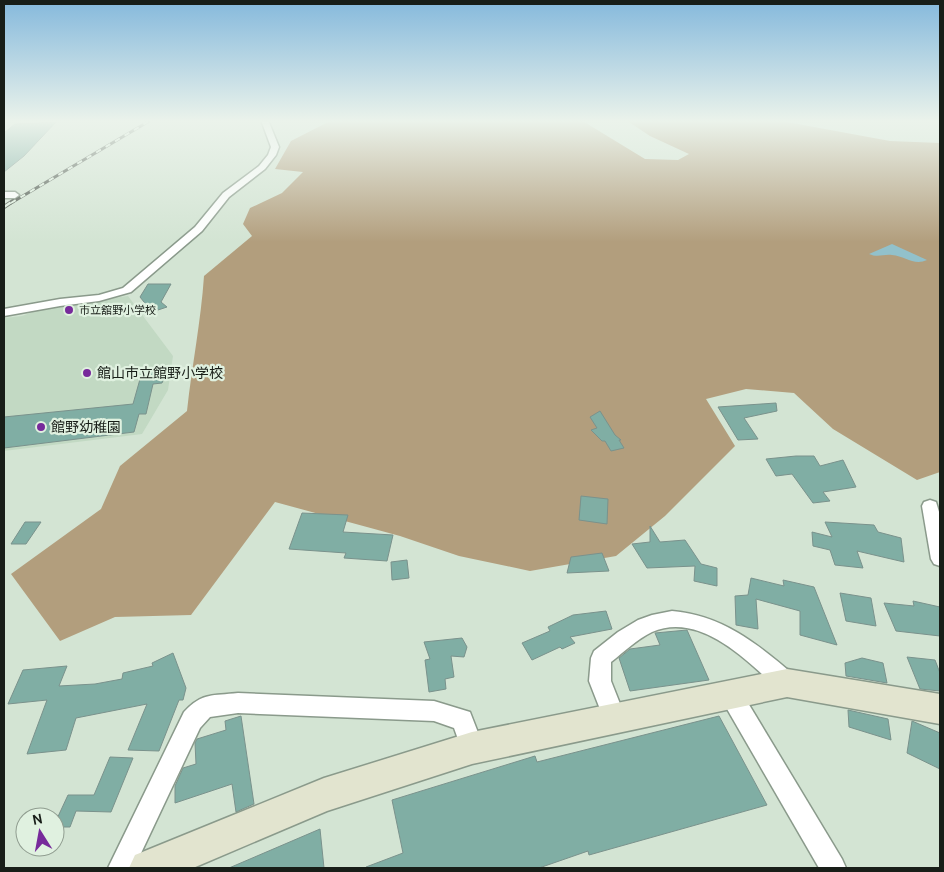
<svg xmlns="http://www.w3.org/2000/svg" width="944" height="872" font-family="Cabin,'Noto Sans JP',sans-serif">
<rect width="100%" height="100%" fill="#d3e4d3"/>
<polygon fill="#c2d9c3" points="128,296 173,356 168,390 142,434 4,451 4,318 22,316 46,307"/>
<path fill="#b29e7d" d="M332,120H581L645,159L678,160L689,154L650,136L626,120H776L890,141L940,143V472L917,480L833,429L794,393L746,389L706,399L735,446L665,516L616,556L530,571L459,556L400,536L275,502L191,615L115,617L60,641L11,574L101,509L120,466L187,411C192,365 201,321 204,276L252,236L243,224L250,208L282,193L303,172L275,169L291,141Z"/>
<path fill="#92c1cb" d="M892,244L927,260C914,266 905,256 892,255C883,254 878,258 869,254Z"/>
<g fill="#80aea4" stroke="#7a928c">
<polygon points="56,122 24,156 4,172 4,133 15,124"/>
<polygon points="148,284 171,284 161,302 167,307 152,312 140,297"/>
<polygon points="168,369 162,383 153,384 146,414 139,414 134,432 4,448 4,417 133,404 142,372"/>
<polygon points="776,403 777,411 744,418 758,439 738,440 718,407"/>
<polygon points="600,411 615,435 621,440 619,440 624,448 611,451 605,441 602,441 591,430 597,428 590,417"/>
<polygon points="796,456 814,456 820,466 843,460 856,487 823,492 830,501 813,503 792,474 776,476 766,459"/>
<polygon points="581,496 608,499 607,524 579,520"/>
<polygon points="302,513 348,515 343,532 393,535 387,561 344,558 346,553 289,549"/>
<polygon points="25,522 41,522 26,544 11,544"/>
<polygon points="825,522 874,525 878,532 901,538 904,562 857,551 863,568 835,565 830,550 813,546 812,532 832,537"/>
<polygon points="650,526 660,542 685,540 701,564 717,568 717,586 694,581 695,566 647,568 632,544 650,542"/>
<polygon points="602,553 609,571 567,573 571,557"/>
<polygon points="407,560 409,578 392,580 391,562"/>
<polygon points="751,578 784,586 783,580 814,587 837,645 800,635 800,611 756,599 758,629 736,625 735,596 748,595"/>
<polygon points="840,593 871,598 876,626 846,621"/>
<polygon points="913,601 940,607 940,636 896,631 884,603 914,606"/>
<polygon points="606,611 612,629 570,637 575,643 562,649 560,647 532,660 522,643 550,631 548,627 573,615"/>
<polygon points="687,630 709,680 630,691 619,658 630,649 660,645 655,633"/>
<polygon points="462,638 467,647 464,657 451,656 454,677 445,679 446,689 429,692 425,660 430,659 424,642"/>
<polygon points="173,653 186,688 183,700 179,700 159,751 128,750 147,704 76,718 66,750 27,754 47,700 8,704 23,670 67,666 59,686 95,684 122,679 123,673 153,666 152,663"/>
<polygon points="907,657 935,660 940,673 940,691 920,689"/>
<polygon points="862,658 883,663 887,683 846,676 845,663"/>
<polygon points="848,710 888,719 891,740 849,727"/>
<polygon points="241,716 254,804 236,812 232,784 175,803 175,786 183,768 196,764 195,743 197,739 226,730 225,721"/>
<polygon points="719,716 767,805 589,855 588,851 539,868 366,868 366,867 403,853 392,800 535,756 537,762"/>
<polygon points="912,721 940,733 940,769 907,753"/>
<polygon points="110,757 133,758 111,812 76,811 70,827 55,827 55,823 68,795 94,795"/>
<polygon points="320,829 324,868 229,868"/>
</g>
<g fill="none" stroke-linecap="round" stroke-linejoin="round">
<g stroke="#8a9a8b" stroke-width="3">
<g id="street">
<polygon points="261,120 268,120 279,147 276,155 265,169 229,197 202,231 131,292 99,301 60,306 4,316 4,309 60,299 99,295 123,288 195,227 223,193 259,166 268,155 271,147"/>
<polygon points="4,192 15,192 19,195 15,198 4,198"/>
<polygon points="930,500 936,502 940,515 940,566 934,564 931,559 922,506 924,502"/>
<path d="M672,611C722,615 758,644 795,676L798,683L795,690L787,693L779,690C748,661 700,611 652,632C637,639 624,652 611,662V681L626,719L623,727L615,730L607,727L589,681L591,658L594,651L618,632L638,620L652,615Z"/>
<polygon points="731,685 739,688 842,859 846,868 819,868 723,702 720,695 723,688"/>
<path d="M238,693L434,701L470,712L484,748L480,756L472,759L464,756L454,728L434,721L238,713L210,717L200,728L134,868H108L184,712C203,692 212,696 238,693Z"/>
</g>
</g>
<g stroke="#8a9a8b" stroke-width="3">
<polygon id="secondary" points="787,669 940,694 940,724 787,697 472,764 327,811 193,868 129,868 135,855 324,778 472,732"/>
</g>
<use href="#street" fill="#fff" fill-rule="evenodd"/>
<use href="#secondary" fill="#e2e4cf" fill-rule="evenodd"/>
<g stroke="#475047" stroke-width="3">
<polyline id="rail-far1" points="11,203 151,120"/>
</g>
<g stroke="#475047" stroke-width="4">
<polyline id="rail" points="4,207 13,201"/>
</g>
<use href="#rail-far1" stroke="#e0f1e0" stroke-width="2" stroke-dasharray="5.5" stroke-linecap="butt"/>
<use href="#rail" stroke="#e0f1e0" stroke-width="2.5" stroke-dasharray="8" stroke-linecap="butt"/>
</g>
<linearGradient id="sky" x2="0" y2="1"><stop stop-color="#85b9dc"/><stop offset="0.5" stop-color="#ebf3eb"/><stop offset="1" stop-color="#ebf3eb" stop-opacity="0"/></linearGradient>
<rect width="944" height="242" fill="url(#sky)"/>
<g fill="#772a9b" stroke="#e0f1e0" stroke-width="2">
<circle cx="69" cy="310" r="5"/>
<circle cx="87" cy="373" r="5"/>
<circle cx="41" cy="427" r="5"/>
</g>
<g text-anchor="middle" dominant-baseline="central" stroke-width="4.5" stroke-linejoin="round" paint-order="stroke">
<g font-size="11" fill="#181e18" stroke="#e0f1e0" text-anchor="start">
<text x="79" y="310">市立舘野小学校</text>
</g>
<g font-size="14" fill="#181e18" stroke="#e0f1e0" text-anchor="start">
<text x="97" y="373">館山市立館野小学校</text>
<text x="51" y="427">館野幼稚園</text>
</g>
</g>
<rect width="944" height="872" fill="none" stroke="#181e18" stroke-width="10"/>
<g transform="translate(40 832) rotate(349)"><circle r="24" fill="#e0f1e0" stroke="#909d90"/>
<path d="M0-4L9 19L0 12L-9 19Z" fill="#772a9b"/>
<text y="-8" font-size="14" font-weight="bold" text-anchor="middle" fill="#181e18">N</text>
</g>
</svg>
